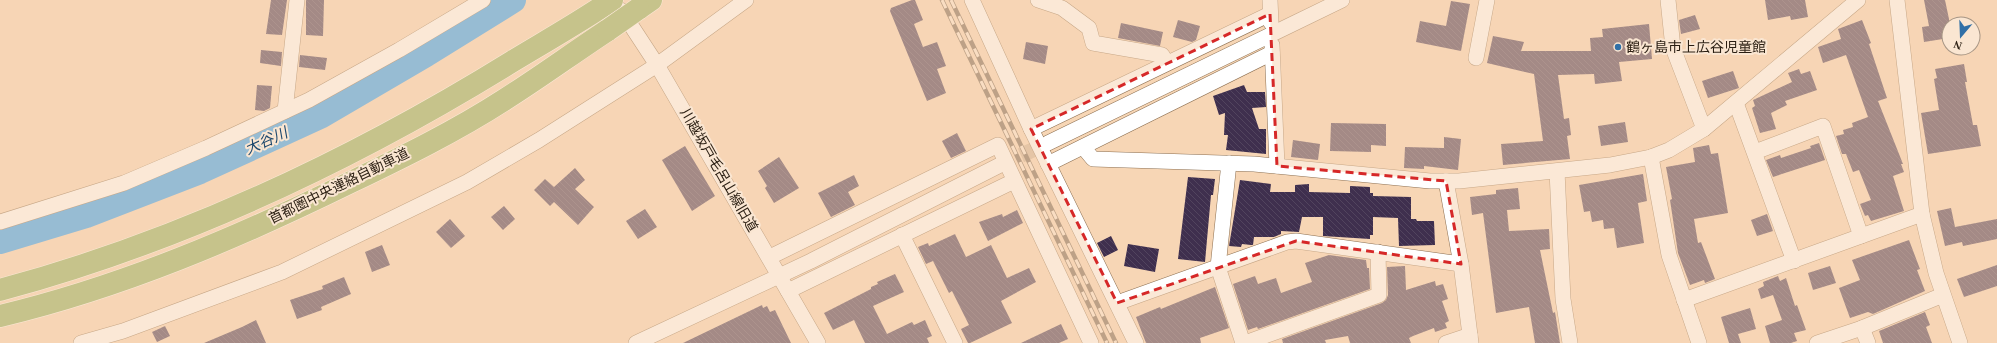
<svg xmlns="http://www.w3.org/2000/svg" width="1997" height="343" font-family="'Times New Roman','Noto Sans JP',serif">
<defs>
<pattern id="building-back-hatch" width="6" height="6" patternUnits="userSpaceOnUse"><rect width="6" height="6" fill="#3f2f4e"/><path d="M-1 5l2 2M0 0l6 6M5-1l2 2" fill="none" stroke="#52445e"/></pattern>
</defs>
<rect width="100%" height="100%" fill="#f7d6b5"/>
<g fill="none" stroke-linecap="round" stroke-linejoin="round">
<polyline stroke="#239df8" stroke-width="26" points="0,241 86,215 200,171 320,116 426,54 513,0"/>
</g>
<g fill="url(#building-back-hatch)">
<polygon points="271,0 287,0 282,35 266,34"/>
<polygon points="306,0 324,0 323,36 306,35"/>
<polygon points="912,0 915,0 923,20 914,24 923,47 937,42 946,66 937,69 946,93 927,101 890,11 891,8"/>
<polygon points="1765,0 1805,0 1808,17 1791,20 1790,16 1768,20"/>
<polygon points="1924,0 1945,0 1949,19 1949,38 1924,42 1922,27 1929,26"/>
<polygon points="1451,1 1470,4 1461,51 1416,42 1420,21 1446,26"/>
<polygon points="1695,15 1700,29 1681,34 1679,20"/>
<polygon points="1178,20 1200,26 1196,40 1192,42 1173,37"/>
<polygon points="1862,20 1871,43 1869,44 1887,98 1878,101 1903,164 1901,164 1904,172 1893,176 1904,211 1871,221 1868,215 1865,216 1860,204 1871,200 1859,170 1853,172 1846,154 1842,154 1836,136 1844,134 1843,130 1853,127 1852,123 1868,117 1846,55 1823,63 1818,47 1841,39 1838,29"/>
<polygon points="1121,23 1163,32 1160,46 1118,38"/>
<polygon points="1649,24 1652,59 1619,62 1622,81 1595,84 1594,74 1558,75 1564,119 1569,118 1571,135 1567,136 1570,159 1503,165 1501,144 1543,141 1534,74 1487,63 1493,36 1524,42 1521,51 1591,51 1590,38 1603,37 1602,29"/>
<polygon points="1026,42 1048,46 1045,64 1023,59"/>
<polygon points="261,50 282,52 281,66 260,63"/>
<polygon points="300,55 327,58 325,70 299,67"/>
<polygon points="1964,64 1967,82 1965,82 1973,125 1977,125 1981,146 1928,154 1921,113 1939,110 1934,79 1937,78 1935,69"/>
<polygon points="1799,69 1801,74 1810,71 1817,90 1785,101 1787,105 1771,113 1776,129 1760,133 1752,108 1755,106 1753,100 1792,82 1788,73"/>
<polygon points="1733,71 1739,88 1708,98 1702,81"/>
<polygon points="257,85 272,86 270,108 264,111 255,110"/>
<polygon points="1244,85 1247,92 1265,92 1266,107 1252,108 1259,129 1266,129 1266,154 1226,150 1228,135 1224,135 1225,113 1219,115 1213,96"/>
<polygon points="1625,122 1628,142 1601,146 1598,126"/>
<polygon points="1331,123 1386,124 1386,146 1371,145 1371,152 1330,151"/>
<polygon points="957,133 966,151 951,158 942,141"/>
<polygon points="1444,137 1461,139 1458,170 1424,166 1424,169 1404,168 1405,147 1444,148"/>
<polygon points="1293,140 1320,144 1318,160 1291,157"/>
<polygon points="1819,143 1825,160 1773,177 1766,160 1780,155 1781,158 1811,148 1810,146"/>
<polygon points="1709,145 1711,154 1718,153 1728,213 1694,219 1698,243 1701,242 1715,279 1705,283 1704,280 1690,285 1678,253 1670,200 1672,199 1666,167 1695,162 1693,148"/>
<polygon points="685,146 715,196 692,211 662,160"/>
<polygon points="779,157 799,188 774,203 765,188 767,186 758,171"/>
<polygon points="575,168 585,180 575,189 594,207 578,225 554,202 550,206 534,190 545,179 554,187"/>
<polygon points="1643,174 1647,201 1638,203 1644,243 1617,248 1614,228 1604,229 1603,220 1592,222 1590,211 1584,212 1579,185"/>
<polygon points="854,175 859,186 848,192 855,205 831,217 818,193"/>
<polygon points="1188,177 1215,179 1213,195 1211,195 1205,262 1178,259"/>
<polygon points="1240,180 1271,184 1270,192 1295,192 1295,185 1309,184 1309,192 1350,193 1350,186 1370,187 1370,193 1373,193 1373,196 1411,197 1411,219 1416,219 1417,221 1434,221 1435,245 1399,246 1398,218 1373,217 1373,235 1370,235 1370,239 1323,236 1323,217 1302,217 1299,232 1281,231 1281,234 1274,237 1254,237 1253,245 1251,245 1242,244 1241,247 1229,246"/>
<polygon points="1518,188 1520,209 1507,210 1509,231 1549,229 1550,249 1540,250 1553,313 1555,312 1560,343 1535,343 1529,307 1496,313 1483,213 1472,215 1470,197 1496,194 1496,190"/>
<polygon points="504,206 515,219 503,230 491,217"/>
<polygon points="1951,208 1955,227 1997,219 1997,239 1963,246 1962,242 1945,246 1937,211"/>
<polygon points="645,209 657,227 638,239 626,221"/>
<polygon points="1017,210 1023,223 988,241 979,222 1002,214 1003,217"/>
<polygon points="1767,214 1773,231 1757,236 1751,220"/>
<polygon points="450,219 465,236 451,248 436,232"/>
<polygon points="955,234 966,257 991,245 1007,278 1029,268 1036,282 1001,301 1012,323 970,343 968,343 961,329 969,325 952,291 949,293 933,261 926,264 918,247 928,243 929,246"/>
<polygon points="1111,236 1118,250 1104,257 1097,243"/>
<polygon points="1909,240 1920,269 1917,270 1925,291 1873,314 1868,312 1850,318 1839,288 1860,280 1852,260"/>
<polygon points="1128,244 1159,249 1155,272 1124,266"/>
<polygon points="382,245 390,265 372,272 365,252"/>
<polygon points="1329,255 1366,260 1367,268 1369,268 1370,289 1258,329 1257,327 1248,330 1233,284 1255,276 1258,284 1276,278 1281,293 1312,282 1305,263"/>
<polygon points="1997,265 1997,286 1964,297 1957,279"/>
<polygon points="1405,266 1406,290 1435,281 1436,286 1443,284 1448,299 1442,301 1449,321 1445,323 1447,328 1435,332 1434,328 1413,336 1409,338 1411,343 1350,343 1348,336 1325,340 1326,343 1283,343 1282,339 1382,303 1386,300 1388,295 1387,267"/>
<polygon points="1830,266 1836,283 1813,290 1808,273"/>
<polygon points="895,274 904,292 873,306 887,334 912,322 914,325 925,320 932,336 927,338 929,343 865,343 854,320 833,330 824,313 871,289 871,287 878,284 877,282"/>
<polygon points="1778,276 1780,281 1786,278 1795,306 1797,305 1806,330 1794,333 1797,341 1791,343 1770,343 1765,326 1782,320 1773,295 1761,299 1758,289 1764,286 1763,282"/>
<polygon points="344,277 351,294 321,307 322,310 297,319 290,300 323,289 322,286"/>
<polygon points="1215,287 1229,328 1200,338 1201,343 1146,343 1136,317 1160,307 1161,309"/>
<polygon points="762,305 763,308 767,306 770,312 775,310 791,343 683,343"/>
<polygon points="1750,308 1756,329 1738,334 1741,343 1729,343 1721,317"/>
<polygon points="1925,312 1930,325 1926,327 1932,343 1883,343 1879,331"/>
<polygon points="256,320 266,343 204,343 242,327"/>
<polygon points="1061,324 1068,339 1059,343 1021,343"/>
<polygon points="165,326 170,336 157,342 152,332"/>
</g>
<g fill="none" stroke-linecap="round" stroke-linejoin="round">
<polyline stroke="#ceb194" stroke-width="15" stroke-dasharray="15 8" stroke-linecap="butt" points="1000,165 1048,143"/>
<g stroke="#8d7052" stroke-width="16">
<g id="minor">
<polyline points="972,0 1031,129"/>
<polyline points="1038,0 1062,8 1089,28 1093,43 1162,55 1167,63"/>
<polyline points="1270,0 1271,23"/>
<polyline points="1668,0 1673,48 1704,129"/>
<polyline points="1897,0 1922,214 1936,273 1960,343"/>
<polyline points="621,10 657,65 818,343"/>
<polyline points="1272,45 1277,166"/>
<polyline points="1476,58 1487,0"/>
<polyline points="1736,103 1794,261"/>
<polyline points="285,111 297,0"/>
<polyline points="1048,143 1342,0"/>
<polyline points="1083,147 1093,159 1254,164 1430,181 1459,181 1610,165 1651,157 1669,150 1704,129 1858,0"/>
<polyline points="1755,152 1823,126 1861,236"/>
<polyline points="1651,157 1669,255 1699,343"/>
<polyline points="1229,163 1218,267 1243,343"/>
<polyline points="1048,164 1272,53"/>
<polyline points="1557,171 1563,299 1570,343"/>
<polyline points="1446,181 1461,264 1471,343"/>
<polyline points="0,222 124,183 206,148 309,100 399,50 483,0"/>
<polyline points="902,235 955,343"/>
<polyline points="770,257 998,145 1091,343"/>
<polyline points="788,291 1014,181"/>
<polyline points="1684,300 1922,214"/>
<polyline points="1117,303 1287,242 1296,241 1461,264"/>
<polyline points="1862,328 1868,343"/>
<polyline points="81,343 123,331 282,272 467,182 539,140 657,65 746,0"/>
<polyline points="636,343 811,261 1000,165"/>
<polyline points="1136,343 1031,129 1270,14"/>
<polyline points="1245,343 1379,295 1378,252"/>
<polyline points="1446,343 1470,335"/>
<polyline points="1817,343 1862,328 1943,295"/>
</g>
</g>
<g stroke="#fff" stroke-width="23">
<g id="highway">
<polyline points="638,9 651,0"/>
<path d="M0,290C182,241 353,160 513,61C546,41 580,22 612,0"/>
<path d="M0,316C122,287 239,237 351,182C403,157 456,131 504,100C539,78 573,53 608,30"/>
</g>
</g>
<use href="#minor" stroke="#fff" stroke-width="15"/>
<use href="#highway" stroke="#8bad59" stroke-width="22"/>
<g stroke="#776350" stroke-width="4.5">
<g id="rail">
<polyline points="942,0 1107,343"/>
<polyline points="951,0 1116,343"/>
</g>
</g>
<use href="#rail" stroke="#fae6d2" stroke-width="3" stroke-dasharray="9" stroke-linecap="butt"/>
<g stroke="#fff" stroke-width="23" stroke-linecap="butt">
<polyline id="highway-bridge" points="608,30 638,9"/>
</g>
<use href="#highway-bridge" stroke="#8bad59" stroke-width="22"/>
</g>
<path d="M0 0H1997V343H0ZM1270,14L1277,166L1446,181L1461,264L1296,241L1117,303L1031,129Z" fill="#f7d6b5" fill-opacity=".55" fill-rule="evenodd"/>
<path fill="none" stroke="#d62828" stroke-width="3" stroke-dasharray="8 5" stroke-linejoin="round" d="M1270,14L1277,166L1446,181L1461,264L1296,241L1117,303L1031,129Z"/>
<circle fill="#3170a7" stroke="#fae6d2" stroke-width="1.5" cx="1618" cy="47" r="4"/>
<g text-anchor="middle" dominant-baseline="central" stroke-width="4" stroke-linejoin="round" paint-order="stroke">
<g font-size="14" fill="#2a1e12" stroke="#fae6d2" text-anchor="start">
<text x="1626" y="47">鶴ヶ島市上広谷児童館</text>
</g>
<g font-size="14" fill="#2a1e12" stroke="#fae6d2">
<text transform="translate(719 170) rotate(60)">川越坂戸毛呂山線旧道</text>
<text transform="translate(339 186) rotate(-26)">首都圏中央連絡自動車道</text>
</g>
<g font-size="15" font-style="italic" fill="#1e496e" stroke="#fae6d2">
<text transform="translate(266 141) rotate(-24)">大谷川</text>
</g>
</g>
<g transform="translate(1961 36) rotate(199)"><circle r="19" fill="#fae6d2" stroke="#a79685"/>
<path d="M0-3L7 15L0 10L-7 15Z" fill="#3170a7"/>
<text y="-6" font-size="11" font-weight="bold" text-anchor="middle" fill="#2a1e12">N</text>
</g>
</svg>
